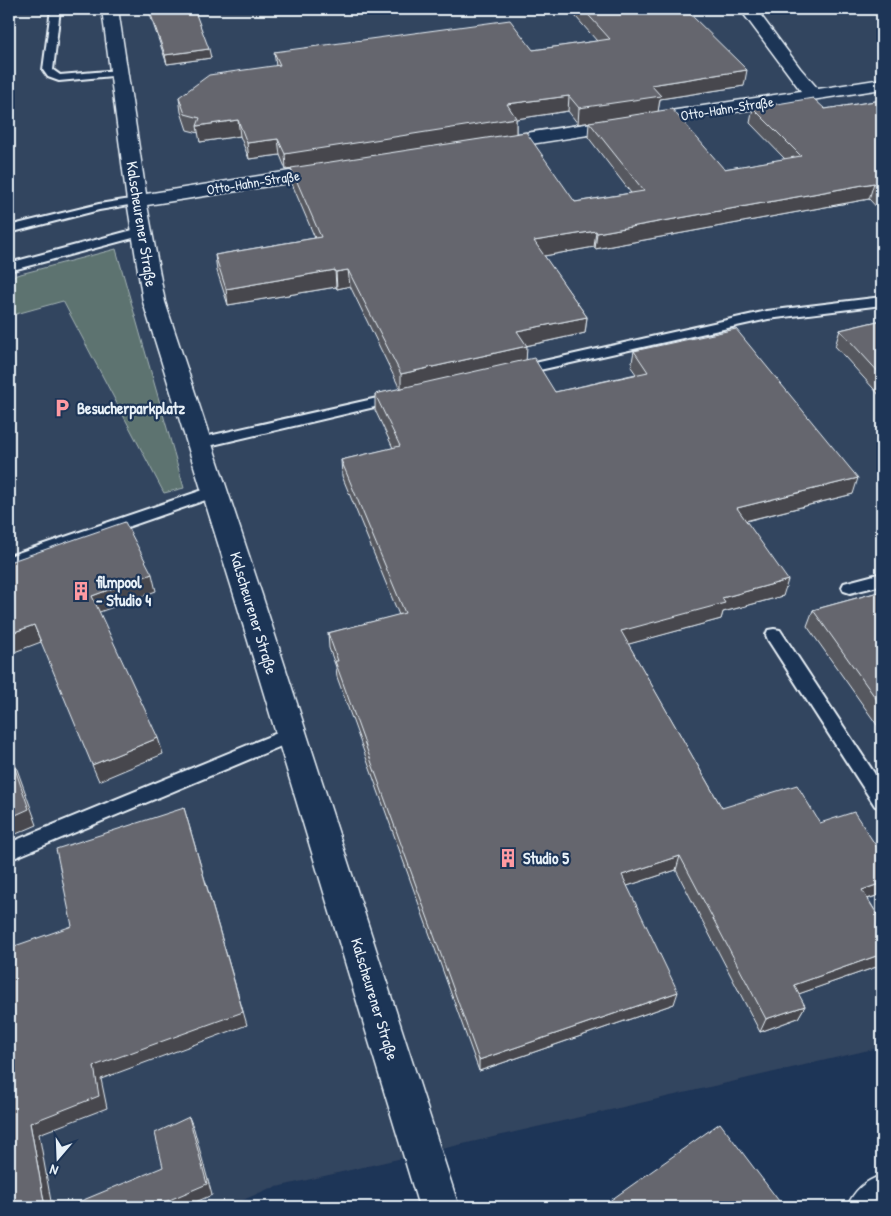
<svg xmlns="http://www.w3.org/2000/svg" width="891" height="1216" font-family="'Patrick Hand',sans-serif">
<rect width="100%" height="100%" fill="#1d3557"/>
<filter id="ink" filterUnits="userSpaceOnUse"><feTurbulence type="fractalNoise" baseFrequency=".02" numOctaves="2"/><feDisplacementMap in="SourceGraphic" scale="10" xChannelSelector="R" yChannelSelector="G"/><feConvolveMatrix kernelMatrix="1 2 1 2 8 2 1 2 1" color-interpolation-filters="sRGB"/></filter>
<g filter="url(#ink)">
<polygon fill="#33445e" points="9,9 882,9 882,1047 268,1189 227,1207 9,1207"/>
<polygon fill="#5d736f" stroke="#a2b2b4" points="116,249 184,488 164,493 63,301 9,316 9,277"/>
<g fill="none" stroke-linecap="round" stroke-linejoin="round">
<g stroke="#e8f1f8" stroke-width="4">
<g id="service">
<polygon points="51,9 60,9 53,70 60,75 119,70 124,73 123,75 59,81 48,77 43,70"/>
<polygon points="137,198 143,201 141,203 99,210 9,233 9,226 99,204"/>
<polygon points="144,227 148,228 150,231 148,234 9,271 9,263"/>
<polygon points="882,297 882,305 768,319 517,375 510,371 517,367 767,311"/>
<polygon points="395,394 400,395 402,398 400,401 200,448 195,446 193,443 195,440 200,438"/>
<polygon points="215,486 220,487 222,491 220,495 9,568 9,556"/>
<polygon points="882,573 882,585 850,593 844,591 842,587 844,583"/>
<polygon points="774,629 780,630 882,785 882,808 875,806 768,640 766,635 768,630"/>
<polygon points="292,727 298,729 301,734 298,739 9,860 9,843"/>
</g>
</g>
<g stroke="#e8f1f8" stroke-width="3">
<g id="minor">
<polygon points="102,9 118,9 146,194 327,165 334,167 336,171 334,175 327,177 147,205 165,302 263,598 459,1207 419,1207 235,598 143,302 127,201"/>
<polygon points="740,9 756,9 800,68 818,89 882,79 882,89 493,150 487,148 484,144 487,140 493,138 801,91"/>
<path d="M882,1175V1207H847C854,1190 865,1181 882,1175Z"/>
</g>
</g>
<use href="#service" fill="#1d3557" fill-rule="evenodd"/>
<use href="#minor" fill="#1d3557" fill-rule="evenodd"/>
</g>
<g fill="#57585f" stroke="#e8f1f8" fill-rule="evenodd">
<polygon points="148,9 194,9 211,58 167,64"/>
<path d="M569,9H685L744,86L660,99L658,111L724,169L785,159L750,123L753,108L825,109L882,100V213L869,199L595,249L594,247L544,256L587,317L585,333L526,346V360L555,392L636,374L631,367L634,351L853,494L746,521L783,596L723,612L721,619L628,644L722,808L820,823L882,894L868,899L882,922V965L798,994L805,1006L798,1018L760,1032L676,870L627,886L674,1004L479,1071L337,677L336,667L329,648L328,633L399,615L342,476L341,460L393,448L375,410V394L400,389L350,286L337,289L336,287L228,305L217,271L215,255L315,238L292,184L291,169L286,170L280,155L249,159L240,136L200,142L199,133L187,130L181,112L179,97L276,66L274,52L533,50L597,41ZM568,111L578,124L589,122L588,137L631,193L575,202L516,133V119Z"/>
<polygon points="882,320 882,398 835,346 840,330"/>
<polygon points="882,591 882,732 807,626 813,610"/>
</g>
<g fill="#47474d" stroke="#e8f1f8">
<polygon points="209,49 211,58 167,64 165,55"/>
<polygon points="747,70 744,86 660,99 658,112 578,124 579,108 651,85"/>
<polygon points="569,96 568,111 516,119 516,134 286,170 285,154 507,104"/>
<polygon points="238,120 240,136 200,142 197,126"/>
<polygon points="278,139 280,155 249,159 247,143"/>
<polygon points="874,183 869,199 595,249 597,233"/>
<polygon points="596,231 594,247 533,258 534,241"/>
<polygon points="335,270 336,287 228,305 226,289"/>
<polygon points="348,270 350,286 337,289 336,272"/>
<polygon points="587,317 585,333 516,348 517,331"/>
<polygon points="527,346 526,363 401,391 401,374"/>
<polygon points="858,478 853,494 733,524 737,508"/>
<polygon points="152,574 156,591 97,613 92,596"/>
<polygon points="788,580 783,596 723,612 721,619 618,647 621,631 722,598"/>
<polygon points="34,625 41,642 9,654 9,634"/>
<polygon points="158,738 163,754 99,781 92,765"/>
<polygon points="9,747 37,825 9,837"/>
<polygon points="184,808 247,1025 101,1079 107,1108 39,1134 52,1207 45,1207 30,1123 94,1066"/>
<polygon points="680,856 676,870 618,889 622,875"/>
<polygon points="882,883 882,894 855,903 862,890"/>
<polygon points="882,954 882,965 787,998 794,985"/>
<polygon points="678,992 674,1004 479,1071 479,1060"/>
<polygon points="805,1006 798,1018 760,1032 766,1019"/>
<polygon points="189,1117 194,1129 212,1195 184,1207 153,1207"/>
</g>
<g fill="#65666e" stroke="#e8f1f8">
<polygon points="149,9 194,9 209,49 165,55"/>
<polygon points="583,9 685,9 747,70 651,85 661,96 579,108 569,96 507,104 516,118 285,154 278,139 247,143 238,120 197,126 200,118 185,114 179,97 209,75 280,65 274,52 510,20 533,50 610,39"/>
<polygon points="813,98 825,109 882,100 882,192 874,183 597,233 596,231 534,241 587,317 517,331 527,346 401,374 348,270 336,272 335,270 226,289 215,255 321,237 291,168 526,132 575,202 644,191 589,122 672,109 724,169 801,156 753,108"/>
<polygon points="882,320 882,376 840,330"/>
<polygon points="736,329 858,478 737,508 788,580 722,598 725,603 621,631 722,808 797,785 820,823 854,812 882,855 882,883 862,890 882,922 882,954 794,985 805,1006 766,1019 680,856 622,875 678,992 479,1060 335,661 338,661 328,633 405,613 341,460 400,446 375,394 534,358 555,392 648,372 634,351"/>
<polygon points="125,522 152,574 92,596 158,738 92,765 34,625 9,634 9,562"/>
<polygon points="882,591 882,707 813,610"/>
<polygon points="9,752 29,809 9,818"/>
<polygon points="184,808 243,1012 94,1066 99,1096 30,1123 45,1207 9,1207 9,948 72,926 56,849"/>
<polygon points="189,1117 207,1184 153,1207 56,1207 67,1203 69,1206 163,1167 155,1133"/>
<polygon points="720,1123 782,1205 779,1207 601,1207"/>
</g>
</g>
<defs>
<g id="parking-bare" transform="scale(1.5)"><path d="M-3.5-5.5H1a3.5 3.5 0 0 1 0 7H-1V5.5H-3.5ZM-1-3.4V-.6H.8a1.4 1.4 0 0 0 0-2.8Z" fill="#ff9aa2" stroke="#1d3557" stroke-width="2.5" paint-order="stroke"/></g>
<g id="building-bare" transform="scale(1.5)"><path d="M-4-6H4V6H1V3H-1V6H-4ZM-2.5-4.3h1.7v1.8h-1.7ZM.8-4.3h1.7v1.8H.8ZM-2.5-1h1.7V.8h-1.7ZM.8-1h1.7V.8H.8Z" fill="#ff9aa2" stroke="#1d3557" stroke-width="2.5" paint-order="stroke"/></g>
</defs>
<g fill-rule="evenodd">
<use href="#parking-bare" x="62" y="408"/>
<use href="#building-bare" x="81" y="591"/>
<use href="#building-bare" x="508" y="858"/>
</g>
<g text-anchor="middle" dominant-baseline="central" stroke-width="4.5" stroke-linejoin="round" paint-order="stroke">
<g font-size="14" fill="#e8f1f8" stroke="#1d3557">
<text transform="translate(727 108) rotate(-9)">Otto-Hahn-Straße</text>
<text transform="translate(253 182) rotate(-9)">Otto-Hahn-Straße</text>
</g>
<g font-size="16" fill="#e8f1f8" stroke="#1d3557">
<text transform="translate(142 224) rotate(81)">Kalscheurener Straße</text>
<text transform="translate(254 613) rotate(73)">Kalscheurener Straße</text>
<text transform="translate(375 999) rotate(73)">Kalscheurener Straße</text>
</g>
<g font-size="16" font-weight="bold" fill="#e8f1f8" stroke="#1d3557" text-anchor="start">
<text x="77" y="408">Besucherparkplatz</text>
<text x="96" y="582">filmpool<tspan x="96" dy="18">- Studio 4</tspan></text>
<text x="523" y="858">Studio 5</text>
</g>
</g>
<rect width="891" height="1216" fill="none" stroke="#1d3557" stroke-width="30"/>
<rect x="15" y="15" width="861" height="1186" fill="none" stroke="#e8f1f8" stroke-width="2" filter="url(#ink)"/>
<g transform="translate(58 1158) rotate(199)" stroke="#1d3557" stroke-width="4" paint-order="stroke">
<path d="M0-4L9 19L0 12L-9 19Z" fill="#e8f1f8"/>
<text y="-8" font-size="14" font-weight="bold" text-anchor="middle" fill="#e8f1f8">N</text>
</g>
</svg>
